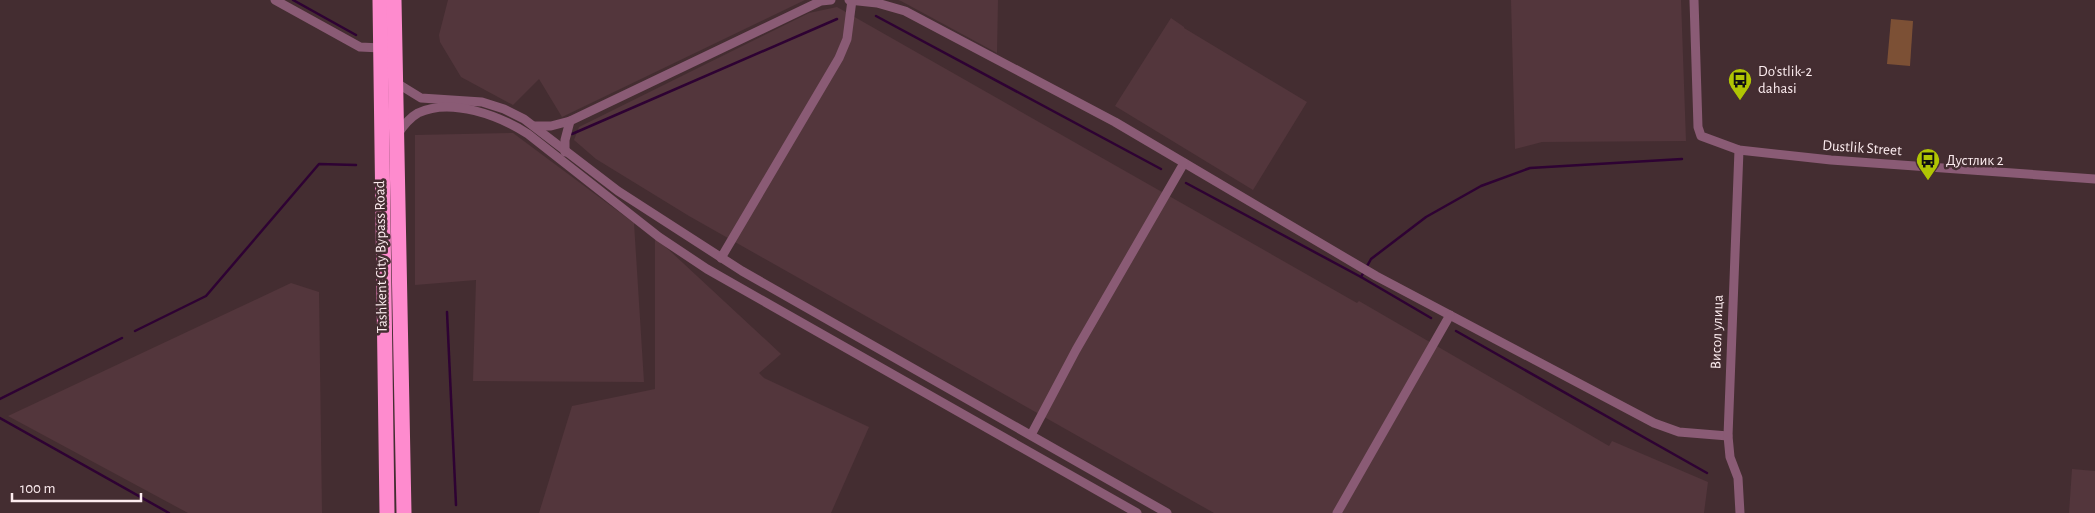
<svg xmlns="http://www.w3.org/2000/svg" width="2095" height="513" font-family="'Alegreya Sans',sans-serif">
<rect width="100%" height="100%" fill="#442d31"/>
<g fill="#53363c">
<polygon points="448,0 805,0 562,117 539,79 513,105 461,77 440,42 439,35"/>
<polygon points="898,0 998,0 997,53 901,1"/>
<polygon points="1511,0 1681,0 1686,141 1542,142 1515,149"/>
<polygon points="837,7 1357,303 1359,301 1609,446 1612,441 1708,482 1704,513 1214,513 689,216 596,159 574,140 579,127 809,13"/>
<polygon points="1171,18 1184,27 1184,28 1307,102 1253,190 1115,106"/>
<polygon points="513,133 634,223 644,382 473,381 476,280 415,285 415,135"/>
<polygon points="655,237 781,354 759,373 764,378 869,427 831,513 539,513 572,406 655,389"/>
<polygon points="291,283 319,292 322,513 188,513 8,416"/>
<polygon points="2072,469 2095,471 2095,513 2069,513"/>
</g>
<polygon fill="#7c5035" points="1891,19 1913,21 1910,66 1887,64"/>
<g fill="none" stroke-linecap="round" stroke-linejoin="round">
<g stroke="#2e0233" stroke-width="2.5">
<polyline points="293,0 356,35"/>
<polyline points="876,16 1161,169"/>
<polyline points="572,134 837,19"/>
<polyline points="1186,183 1361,277 1431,318"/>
<polyline points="1361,277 1371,259 1426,217 1481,186 1530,168 1682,159"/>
<polyline points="447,312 456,505"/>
<polyline points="135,331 206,296 319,164 356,165"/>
<polyline points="1456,331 1707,473"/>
<polyline points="0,399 122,338"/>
<polyline points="0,418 169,513"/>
</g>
<g stroke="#8a5b75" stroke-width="9">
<polyline points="275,0 360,47 381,48"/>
<polyline points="849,0 877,3 905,11 1115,122 1376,276 1654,423 1679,432 1728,436"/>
<polyline points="1694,0 1698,127 1701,136 1739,150 1831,160 2095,179"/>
<polyline points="395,82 421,98 482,102 504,109 524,119 618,191 742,271 1167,513"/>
<polyline points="535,126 551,126 570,121 821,1 831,0"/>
<path d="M397,135C403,126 409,118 418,113C451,97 500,116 528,134L659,237L707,269L1137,513"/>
<polyline points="1739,150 1728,436 1730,457 1738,478 1740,513"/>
<polyline points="565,152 565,140 570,121"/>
<polyline points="721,258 839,58 847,39 852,0"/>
<polyline points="1031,435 1076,350 1184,163"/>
<polyline points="1337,513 1450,315"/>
</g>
<g stroke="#fe8bce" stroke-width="15">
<polyline points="380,0 387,513"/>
<polyline points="394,0 404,513"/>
</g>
</g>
<defs>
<g id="bus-pin" transform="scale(1.25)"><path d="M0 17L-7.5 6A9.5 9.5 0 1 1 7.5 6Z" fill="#b0c503" stroke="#442d31"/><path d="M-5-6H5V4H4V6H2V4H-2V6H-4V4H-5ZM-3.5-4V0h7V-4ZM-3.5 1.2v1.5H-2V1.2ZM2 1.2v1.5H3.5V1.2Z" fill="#111"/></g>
</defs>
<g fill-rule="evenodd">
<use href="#bus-pin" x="1740" y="80"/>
<use href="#bus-pin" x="1928" y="160"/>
</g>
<g text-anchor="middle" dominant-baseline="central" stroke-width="5" stroke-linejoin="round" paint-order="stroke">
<g font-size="15" fill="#fcecef" stroke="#442d31" text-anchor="start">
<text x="1758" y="71">Do'stlik-2<tspan x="1758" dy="17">dahasi</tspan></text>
<text x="1946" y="160">Дустлик 2</text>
</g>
<g font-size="15" fill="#fcecef" stroke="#442d31">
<text transform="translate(1862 148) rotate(4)">Dustlik Street</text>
<text transform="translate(381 257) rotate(-91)">Tashkent City Bypass Road</text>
<text transform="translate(1717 332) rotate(-88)">Висол улица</text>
</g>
</g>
<path d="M12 493v8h129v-8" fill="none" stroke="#fcecef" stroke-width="2.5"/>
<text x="20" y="493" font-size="15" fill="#fcecef" stroke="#442d31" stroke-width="4" paint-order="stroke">100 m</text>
</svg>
